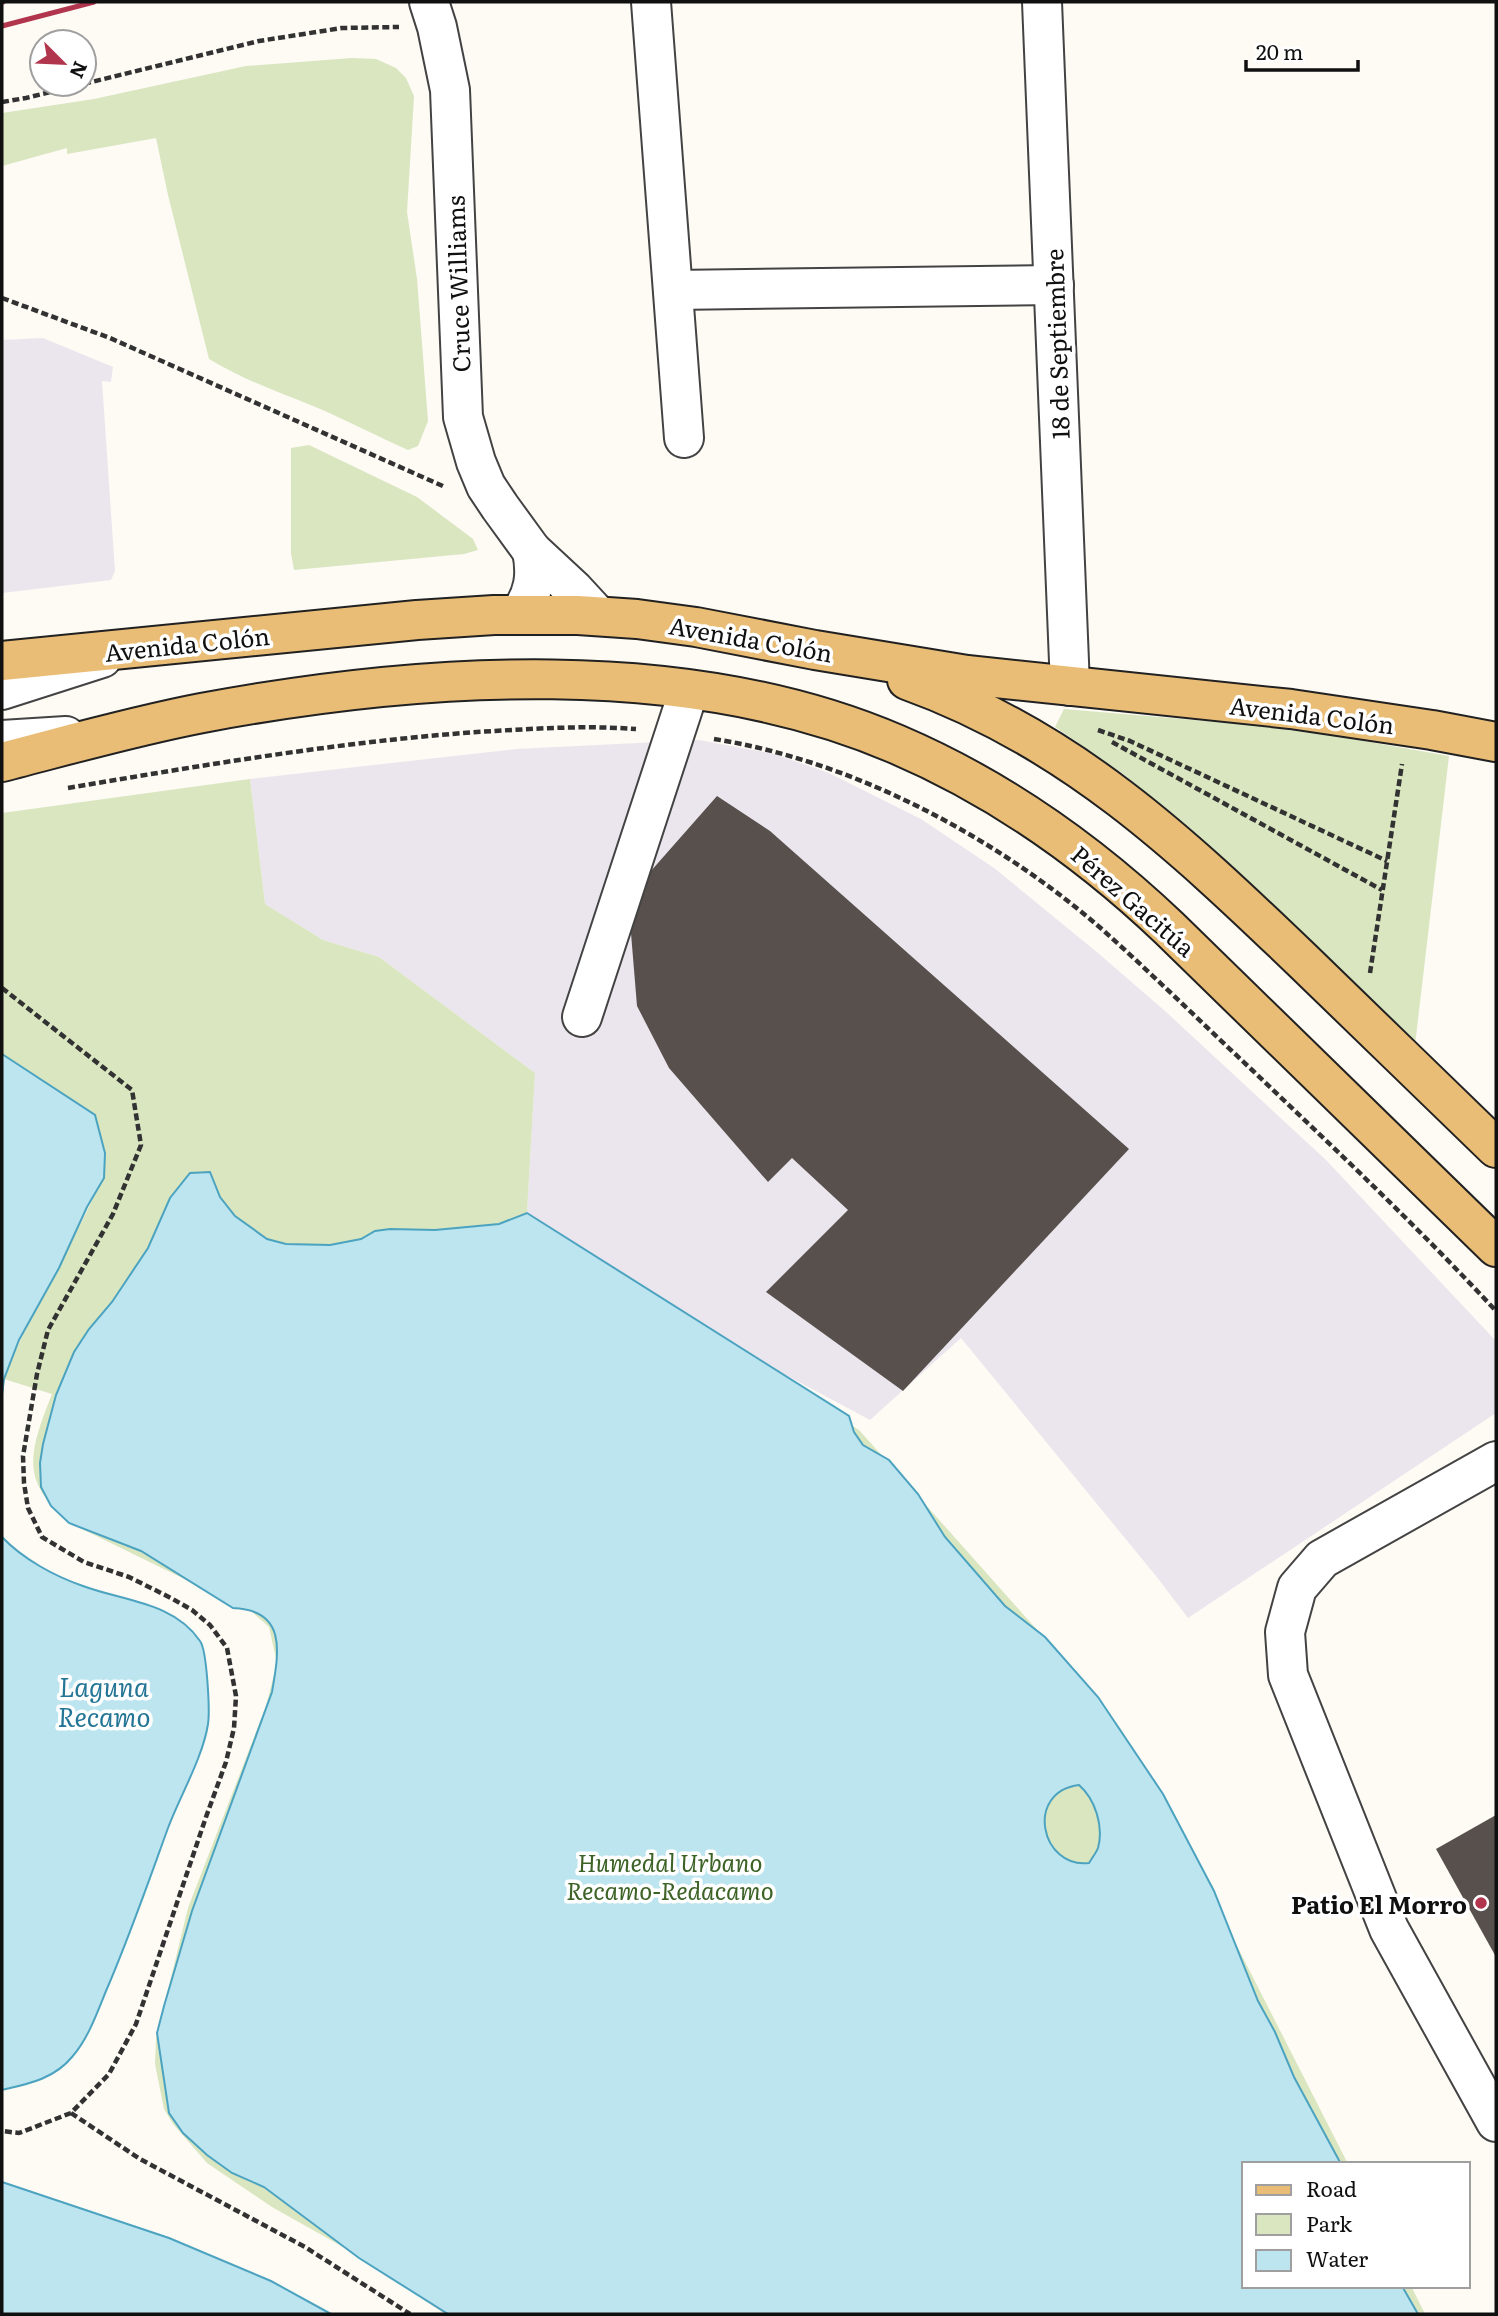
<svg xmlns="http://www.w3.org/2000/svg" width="1498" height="2316" font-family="Literata,serif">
<rect width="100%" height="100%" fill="#fefaf4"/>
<g fill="#ebe6ed">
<polygon points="43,338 113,367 111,382 102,381 115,571 111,580 2,593 2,340"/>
<polygon points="699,740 775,754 829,773 921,819 994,868 1098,953 1165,1011 1326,1160 1496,1341 1496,1413 1188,1618 1156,1576 961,1338 870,1420 694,1326 527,1213 535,1073 379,957 323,940 265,904 250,779 516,749"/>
</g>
<g fill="#d9e6c0">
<path d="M352,58L376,59L396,68L406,78L414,96L407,212L417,279L428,421L418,446L408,450C376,436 345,419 313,406C276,391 244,380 209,359L168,195L156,138L67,154V148L2,166V113L94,99L246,66Z"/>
<polygon points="309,445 417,497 473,539 478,550 464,554 294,570 291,553 291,448"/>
<polygon points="1064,709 1290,728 1449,756 1415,1045 1189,827 1122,773 1055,727"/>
<path d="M250,779L265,904L323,940L379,957L535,1073L527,1213L522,1215L859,1430L1080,1678L1120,1728L1151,1777L1348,2164H1244V2286H1411L1425,2314H445L359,2256L272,2207L207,2163L173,2124L164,2109L155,2064L156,2039L188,1908L266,1706L277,1663L269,1627L252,1612L84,1530C19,1489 26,1459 52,1394L4,1379C18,1338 41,1304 60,1266C75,1236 88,1207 104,1178L79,1106L66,1098L2,1369V813Z"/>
</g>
<g fill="#bde5f0" stroke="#4ca3c0" stroke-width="2" fill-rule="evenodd">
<polygon points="2,1054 95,1115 105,1153 104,1178 87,1207 59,1268 19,1340 4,1379 2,1394"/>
<path d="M210,1172L220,1197L235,1216L267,1239L286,1244L330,1245L361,1239L375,1231L390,1229L435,1230L499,1224L527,1213L849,1416L854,1432L863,1445L889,1460L918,1494L945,1537L1005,1606L1045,1637L1098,1697L1163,1794L1214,1891L1258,2001L1275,2032L1294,2077L1341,2164H1244V2286H1402L1418,2314H448L359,2258L264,2187L232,2173L207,2155L183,2133L169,2113L157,2033L164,2006L192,1911L272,1692C279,1652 287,1610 233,1608L141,1551L69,1523L51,1506L41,1487L40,1463L43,1444L56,1395L74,1352L89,1329L112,1302L148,1248L170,1198L190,1173ZM1079,1785C1095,1799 1104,1826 1098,1848C1096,1853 1092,1858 1089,1863C1041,1869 1024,1792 1079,1785Z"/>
<path d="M2,1537C23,1559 54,1576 83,1586C123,1601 174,1602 200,1641C207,1650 210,1711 208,1724C203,1757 180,1796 168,1828C148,1883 129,1938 106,1991C97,2013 88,2039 72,2057C54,2079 28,2084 2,2090Z"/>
<polygon points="2,2182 169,2238 271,2281 331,2314 2,2314"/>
</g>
<g fill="#57504d">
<polygon points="717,796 770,831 1129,1149 903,1391 766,1292 848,1210 792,1158 768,1182 669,1068 637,1006 628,897"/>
<polygon points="1496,1815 1496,1957 1436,1849"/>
</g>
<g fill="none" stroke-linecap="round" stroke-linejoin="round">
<g stroke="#434343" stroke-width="42">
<g id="minor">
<polyline points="429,2 437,27 450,90 463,417 476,462 486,486 500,507 532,551 574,590 598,616"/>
<polyline points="651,2 684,438"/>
<polyline points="1042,2 1070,686"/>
<polyline points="673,290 1054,285"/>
<path d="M519,615C534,594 537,576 532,551"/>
<polyline points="2,690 102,658"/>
<polyline points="2,740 66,736"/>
<polyline points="582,1017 689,690"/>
<polyline points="1496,1461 1322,1559 1297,1588 1285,1632 1288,1675 1389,1929 1496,2122"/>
</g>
</g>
<g stroke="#212121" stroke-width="42">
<g id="major">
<polyline points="2,661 417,620 494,615 578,615 637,619 696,627 815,650 967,675 1291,709 1432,730 1496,742"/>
<path d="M907,680C1069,738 1180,843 1302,960C1367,1023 1431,1085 1496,1148"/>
<path d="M2,762C68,745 134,726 202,713C421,672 687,654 896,744C999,788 1088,851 1169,928L1496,1247"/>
</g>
</g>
<g stroke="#323232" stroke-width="4.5" stroke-dasharray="7 3.5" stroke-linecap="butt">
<polyline points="2,102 26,98 259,41 342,28 399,27"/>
<polyline points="2,298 110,338 445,487"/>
<polyline points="1098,730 1130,741 1387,861"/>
<path d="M714,739C854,761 998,838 1104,931C1154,976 1202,1023 1251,1069C1334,1148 1418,1227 1496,1311"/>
<polyline points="1112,742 1382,890"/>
<path d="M68,788C204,765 339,742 477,732C530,729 583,725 636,729"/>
<polyline points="1370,973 1402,764"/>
<polyline points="2,988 132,1090 141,1145 113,1214 48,1330 37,1374 23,1456 24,1483 28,1508 42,1537 84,1562 129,1577 171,1598 192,1610 210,1625 227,1648 236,1696 234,1728 226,1762 206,1817 136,2024 109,2074 71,2113 19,2133 2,2131"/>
<polyline points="71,2113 140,2159 305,2247 410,2314"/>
</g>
<use href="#minor" stroke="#fff" stroke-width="38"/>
<use href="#major" stroke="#eabd77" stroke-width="38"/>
<g stroke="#b2354e" stroke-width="5">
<polyline points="2,2 3,2"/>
<polyline points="2,26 94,2"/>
</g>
</g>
<circle fill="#b2354e" stroke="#fff" stroke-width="2.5" cx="1481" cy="1903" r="7"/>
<g text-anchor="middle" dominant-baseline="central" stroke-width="7" stroke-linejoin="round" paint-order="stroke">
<g font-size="24" fill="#101010" stroke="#fff">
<text transform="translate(457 284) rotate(-92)">Cruce Williams</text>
<text transform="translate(1056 344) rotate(-92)">18 de Septiembre</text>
<text transform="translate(751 638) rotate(10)">Avenida Colón</text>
<text transform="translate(187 643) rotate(-6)">Avenida Colón</text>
<text transform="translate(1312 714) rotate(7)">Avenida Colón</text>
<text transform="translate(1134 900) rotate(41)">Pérez Gacitúa</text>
</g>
<g font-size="24" font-style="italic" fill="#3c6226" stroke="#fff">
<text x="670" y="1861">Humedal Urbano<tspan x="670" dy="28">Recamo-Redacamo</tspan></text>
</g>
<g font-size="24" font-weight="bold" fill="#101010" stroke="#fff" text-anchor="end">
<text x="1467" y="1903">Patio El Morro</text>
</g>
<g font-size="26" font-style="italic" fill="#257696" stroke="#fff">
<text x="104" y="1685">Laguna<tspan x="104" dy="30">Recamo</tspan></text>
</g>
</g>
<rect width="1498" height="2316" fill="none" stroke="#101010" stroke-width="7"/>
<rect x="1242" y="2162" width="228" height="126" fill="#ffffff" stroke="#9f9f9f" stroke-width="2"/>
<rect x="1256" y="2185" width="35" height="10" fill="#eabd77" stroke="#9f9f9f" stroke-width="2"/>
<text x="1306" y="2197" font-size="21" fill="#101010">Road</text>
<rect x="1256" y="2214" width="35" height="21" fill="#d9e6c0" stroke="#9f9f9f" stroke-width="2"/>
<text x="1306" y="2232" font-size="21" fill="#101010">Park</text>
<rect x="1256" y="2250" width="35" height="21" fill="#bde5f0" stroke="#9f9f9f" stroke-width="2"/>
<text x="1306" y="2267" font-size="21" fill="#101010">Water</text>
<g transform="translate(63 63) rotate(114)"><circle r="33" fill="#ffffff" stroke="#9f9f9f" stroke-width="2"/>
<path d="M0-5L12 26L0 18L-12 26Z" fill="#b2354e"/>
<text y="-10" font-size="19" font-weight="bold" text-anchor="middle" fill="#101010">N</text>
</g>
<path d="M1246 60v10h112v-10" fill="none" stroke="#101010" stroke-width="3.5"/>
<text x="1256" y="60" font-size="21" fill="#101010" stroke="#ffffff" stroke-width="5" paint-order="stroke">20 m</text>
</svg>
